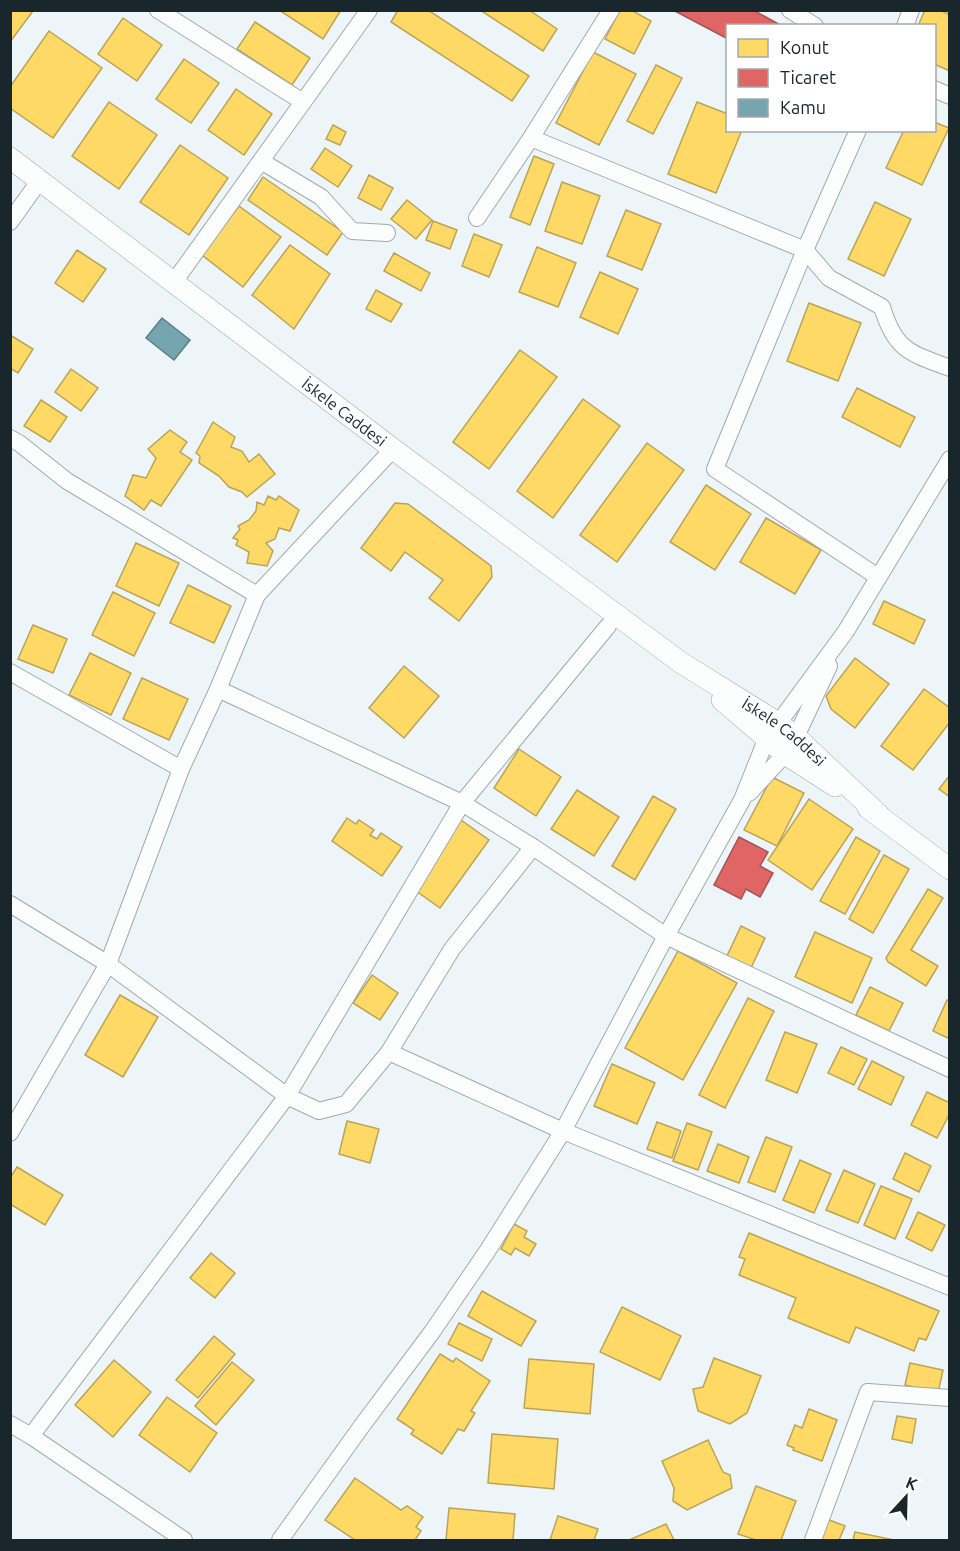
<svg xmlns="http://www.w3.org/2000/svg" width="960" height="1551" font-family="Ubuntu,sans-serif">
<rect width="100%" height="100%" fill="#edf5f8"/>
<g fill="#ffd966" stroke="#baa455" stroke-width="1.5">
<polygon points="10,10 33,11 10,42"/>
<polygon points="279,10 341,10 323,39"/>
<polygon points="398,10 428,10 529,76 512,101 391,22"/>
<polygon points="480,10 529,10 557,29 543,51"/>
<polygon points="620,10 631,10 651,21 634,54 605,39"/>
<polygon points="925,10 940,10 950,15 950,71 934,64 934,26 918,26"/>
<polygon points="123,18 162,45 137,81 98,54"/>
<polygon points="255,22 310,58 292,85 237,49"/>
<polygon points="49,31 102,68 53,138 10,108 10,87"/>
<polygon points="593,52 636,74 599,145 556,123"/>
<polygon points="184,59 219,83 191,123 156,99"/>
<polygon points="656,65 682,78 653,134 627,121"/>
<polygon points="236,89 272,114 244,155 208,130"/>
<polygon points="109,102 157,135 119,189 72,156"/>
<polygon points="697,102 728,114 728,130 742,130 716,193 668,174"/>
<polygon points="934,122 949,128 922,185 886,168 904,130 934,130"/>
<polygon points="333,125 346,132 340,145 326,139"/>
<polygon points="180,145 228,178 189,235 140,202"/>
<polygon points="325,148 352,166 338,187 311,169"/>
<polygon points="534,156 554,164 530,225 510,217"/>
<polygon points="369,175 393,188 381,210 358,198"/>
<polygon points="263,177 343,232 327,255 248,200"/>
<polygon points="562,182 600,196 582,244 545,231"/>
<polygon points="407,200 432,220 416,239 391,219"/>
<polygon points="875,202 911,219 884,276 848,259"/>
<polygon points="239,206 281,237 243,287 202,255"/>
<polygon points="626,210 661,224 642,270 607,256"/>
<polygon points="433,221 457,230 450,249 426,240"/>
<polygon points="474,234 502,245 489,277 462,266"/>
<polygon points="290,245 330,274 294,329 252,295"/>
<polygon points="537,247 576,263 558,307 519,292"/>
<polygon points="77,250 106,269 83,302 55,283"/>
<polygon points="394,253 430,273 421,291 384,271"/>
<polygon points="600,272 638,289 618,334 580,317"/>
<polygon points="376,290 402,304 391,322 366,309"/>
<polygon points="809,303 861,323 838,381 787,361"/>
<polygon points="10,335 33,349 18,373 10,368"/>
<polygon points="520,350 557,377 489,469 453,442"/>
<polygon points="71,369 98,388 81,411 55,392"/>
<polygon points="857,388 915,417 900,447 842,417"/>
<polygon points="583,399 620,426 553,518 517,491"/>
<polygon points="41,400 67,417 50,442 24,426"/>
<polygon points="213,422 235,437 231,447 242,451 249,462 259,454 275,474 247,497 242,492 229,487 219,476 199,463 200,456 196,453"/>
<polygon points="170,430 187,442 180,452 192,460 161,506 151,500 144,510 125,496 133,475 146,478 156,458 148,449"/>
<polygon points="647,443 684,470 617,562 580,535"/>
<polygon points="706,485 751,514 715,570 670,542"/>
<polygon points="268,496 276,500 279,496 299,510 290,531 279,528 275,539 266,543 273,551 267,566 247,563 249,552 236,545 238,540 233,538 240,529 238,526 249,520 256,511 257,502 264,505"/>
<polygon points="395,503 408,504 491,566 492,577 459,621 429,598 443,580 405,552 391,571 361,548"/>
<polygon points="766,518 821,550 795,594 740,562"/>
<polygon points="136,543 179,563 159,606 116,586"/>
<polygon points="188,585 231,606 214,643 170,623"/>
<polygon points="113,592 155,613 134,656 92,635"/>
<polygon points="884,601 925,620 914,644 873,624"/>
<polygon points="33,625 67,639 53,673 18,659"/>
<polygon points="90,653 131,673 111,715 69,695"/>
<polygon points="855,658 889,684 855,728 831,709 826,696"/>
<polygon points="404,666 439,696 404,738 369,708"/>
<polygon points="142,678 188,699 169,740 123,719"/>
<polygon points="924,689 950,708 950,722 913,770 881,746"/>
<polygon points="519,749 561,777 536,816 494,788"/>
<polygon points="950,775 950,797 939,789"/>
<polygon points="772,777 804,793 777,846 744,830"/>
<polygon points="577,790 619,817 594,856 551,829"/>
<polygon points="653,796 676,809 635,880 612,866"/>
<polygon points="809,799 853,829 812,890 768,860"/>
<polygon points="347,818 356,824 359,820 374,830 370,835 377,839 381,833 402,847 382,876 332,841"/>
<polygon points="461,820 489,840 440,908 412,888"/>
<polygon points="856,837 880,851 845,914 820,901"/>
<polygon points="884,855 909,869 873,933 849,919"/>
<polygon points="928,889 943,898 911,950 938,966 926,986 888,962 886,958"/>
<polygon points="741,926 765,938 751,968 727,956"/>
<polygon points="815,932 872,958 852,1003 795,977"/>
<polygon points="678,951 737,983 683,1080 625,1048"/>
<polygon points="372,975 398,993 380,1020 353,1003"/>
<polygon points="870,987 903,1003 889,1031 856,1015"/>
<polygon points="120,995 158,1017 123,1077 85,1055"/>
<polygon points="748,998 774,1011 725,1108 699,1095"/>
<polygon points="947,1000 950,1001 950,1039 933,1031"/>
<polygon points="785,1032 817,1044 797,1093 766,1080"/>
<polygon points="841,1047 867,1059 854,1085 828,1073"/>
<polygon points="872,1061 904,1077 891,1105 858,1089"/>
<polygon points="612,1064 655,1083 637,1124 594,1106"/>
<polygon points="927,1092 950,1103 950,1113 937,1138 911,1125"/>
<polygon points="347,1121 379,1129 370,1163 339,1154"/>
<polygon points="657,1122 681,1131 672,1158 647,1149"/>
<polygon points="687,1123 712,1132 698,1170 673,1161"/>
<polygon points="766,1137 792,1147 775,1192 748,1182"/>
<polygon points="718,1144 749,1157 739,1183 707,1171"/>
<polygon points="905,1153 931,1166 919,1192 893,1179"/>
<polygon points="800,1160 831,1174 814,1213 783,1200"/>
<polygon points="17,1167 63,1195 45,1225 10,1204 10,1178"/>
<polygon points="844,1170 875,1184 858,1223 826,1210"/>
<polygon points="881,1186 912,1199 895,1239 864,1225"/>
<polygon points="918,1212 945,1225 932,1251 906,1238"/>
<polygon points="514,1224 527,1231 524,1237 536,1244 529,1256 515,1248 511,1255 501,1249"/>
<polygon points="749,1233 939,1311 926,1340 919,1338 914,1351 856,1327 849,1343 788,1318 796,1298 739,1275 745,1259 739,1257"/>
<polygon points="211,1253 235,1273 215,1298 190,1278"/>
<polygon points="482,1291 536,1321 521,1346 468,1316"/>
<polygon points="622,1307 681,1336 660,1380 600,1352"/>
<polygon points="459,1323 492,1339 482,1361 448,1344"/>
<polygon points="214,1336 235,1354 198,1398 176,1380"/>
<polygon points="440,1354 453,1362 456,1358 490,1381 471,1411 475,1413 464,1431 458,1429 442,1454 411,1434 414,1430 397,1419"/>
<polygon points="714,1358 761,1376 747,1413 730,1424 698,1411 693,1389 703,1387"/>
<polygon points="529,1359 594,1364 590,1414 524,1408"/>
<polygon points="114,1360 151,1392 113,1437 75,1405"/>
<polygon points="232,1362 254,1380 216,1425 195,1406"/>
<polygon points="910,1363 943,1370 938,1393 905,1385"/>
<polygon points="167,1397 217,1433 190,1472 139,1435"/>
<polygon points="809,1409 837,1420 822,1461 793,1450 794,1448 787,1445 795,1425 802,1428"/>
<polygon points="897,1416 916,1419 912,1443 892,1439"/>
<polygon points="492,1434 558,1439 554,1489 488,1483"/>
<polygon points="708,1440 723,1472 730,1475 732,1488 687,1510 673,1501 674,1488 662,1461"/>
<polygon points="355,1478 401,1510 407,1506 423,1517 416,1527 421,1531 415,1540 355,1540 325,1520"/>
<polygon points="756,1486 796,1501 781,1540 756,1540 738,1534"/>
<polygon points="449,1508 515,1514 513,1540 446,1540"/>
<polygon points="558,1516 598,1529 594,1540 550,1540"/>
<polygon points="824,1518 845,1526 839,1540 815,1540"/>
<polygon points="666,1524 674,1540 629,1540"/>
<polygon points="855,1532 894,1540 853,1540"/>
</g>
<g fill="#e06666" stroke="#a45355" stroke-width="1.5">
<polygon points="673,10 753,10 782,26 728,26 728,39"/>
<polygon points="739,837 768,852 760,866 773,873 760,897 746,889 741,899 714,885"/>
</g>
<polygon fill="#76a5af" stroke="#5a7f88" stroke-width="1.5" points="162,318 190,340 174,360 146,338"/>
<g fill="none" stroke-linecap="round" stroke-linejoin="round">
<g stroke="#a0aaae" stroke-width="18">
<g id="minor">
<polyline points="158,10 303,102"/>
<polyline points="790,10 815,26"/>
<polyline points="905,26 911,10"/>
<polyline points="934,89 950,96"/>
<polyline points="858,130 805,250 715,469 878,577"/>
<path d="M531,138L805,250L829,278L882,307C895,350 909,353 950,368"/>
<polyline points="261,161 321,197 352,231 387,233"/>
<polyline points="477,218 531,138 611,10"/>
<polyline points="10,222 40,180"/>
<polyline points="174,282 369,10"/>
<polyline points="10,438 19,443 67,481 257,595"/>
<polyline points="10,672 181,769"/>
<polyline points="218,689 462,803 533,847 666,936 950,1069"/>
<polyline points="749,793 785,754 796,737 829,666"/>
<polyline points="10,904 108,964 287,1096 319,1111 346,1104 389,1052 452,949 533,847"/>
<polyline points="389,1052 563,1131 950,1287"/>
<polyline points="10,1133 108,964 181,769 218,689 257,595 393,449"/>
<polyline points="10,1424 31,1436 184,1540"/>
<polyline points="31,1436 287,1096 462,803 608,626"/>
<polyline points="280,1540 361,1427 432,1332 488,1250 563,1131 666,936 742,800 766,740 846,631 950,459"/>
<polyline points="813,1540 868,1392 950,1398"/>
</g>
</g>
<g stroke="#a0aaae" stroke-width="22">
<g id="major">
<path id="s1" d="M10,158L393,449L680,662L778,723L796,737L879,815"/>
<polyline points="722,700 785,754 835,786"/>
<polyline points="868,808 950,869"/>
</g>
</g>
<use href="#minor" stroke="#fcfefe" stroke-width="16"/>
<use href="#major" stroke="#fcfefe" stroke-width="21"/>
</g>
<g text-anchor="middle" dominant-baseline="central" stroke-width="6" stroke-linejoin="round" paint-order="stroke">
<g font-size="16" fill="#19272d" stroke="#fff">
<text stroke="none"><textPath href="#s1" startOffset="420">İskele Caddesi</textPath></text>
<text stroke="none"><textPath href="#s1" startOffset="964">İskele Caddesi</textPath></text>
</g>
</g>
<rect width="960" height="1551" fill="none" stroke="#19272d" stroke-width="24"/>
<rect x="726" y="24" width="210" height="108" fill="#ffffff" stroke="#a3a9ab" stroke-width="1.5"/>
<rect x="738" y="39" width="30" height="18" fill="#ffd966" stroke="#a3a9ab" stroke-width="1.5"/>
<text x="780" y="54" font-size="18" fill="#19272d">Konut</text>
<rect x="738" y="69" width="30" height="18" fill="#e06666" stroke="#a3a9ab" stroke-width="1.5"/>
<text x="780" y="84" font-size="18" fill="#19272d">Ticaret</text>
<rect x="738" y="99" width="30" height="18" fill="#76a5af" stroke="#a3a9ab" stroke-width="1.5"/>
<text x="780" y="114" font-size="18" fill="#19272d">Kamu</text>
<g transform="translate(906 1497) rotate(22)" stroke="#ffffff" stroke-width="4.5" paint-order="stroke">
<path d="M0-4.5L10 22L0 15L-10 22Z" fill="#19272d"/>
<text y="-9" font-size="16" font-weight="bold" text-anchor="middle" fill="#19272d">K</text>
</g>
</svg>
